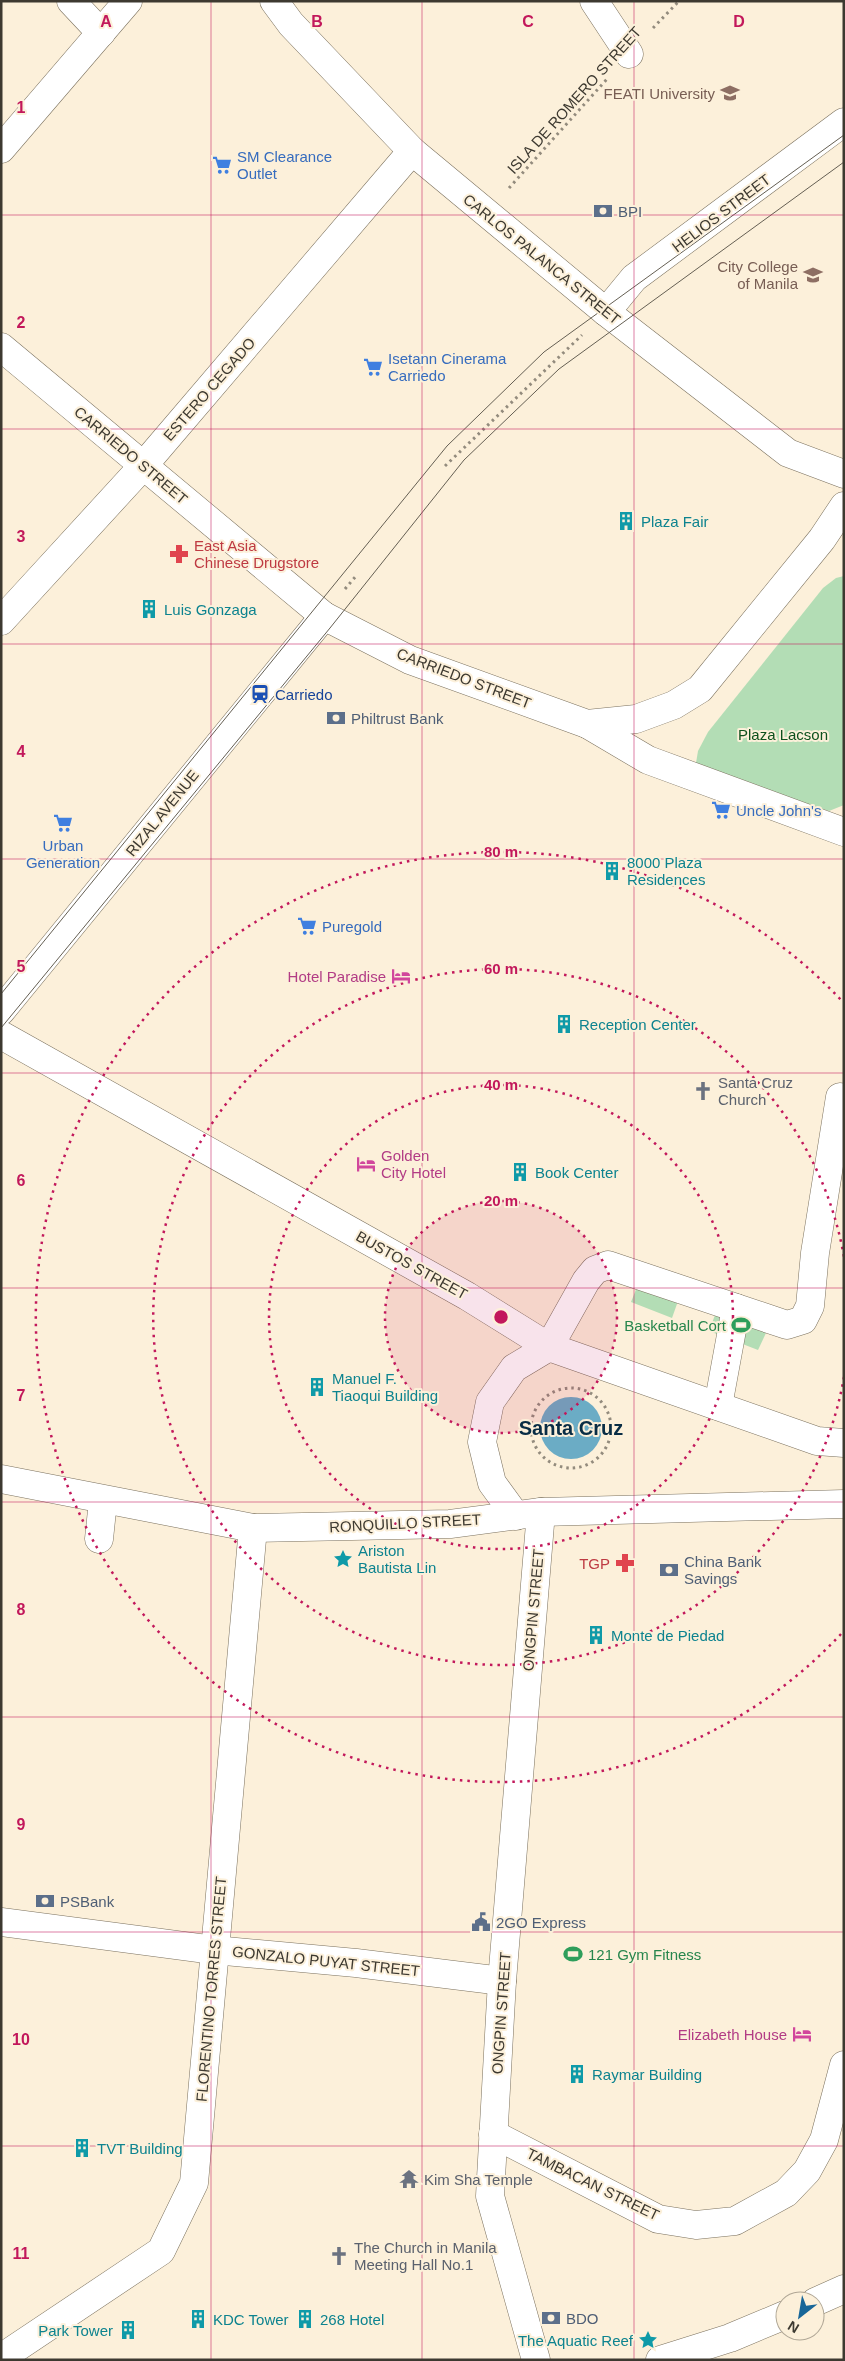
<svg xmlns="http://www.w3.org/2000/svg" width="845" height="2361" font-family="Helvetica,sans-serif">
<rect width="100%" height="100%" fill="#fcf0da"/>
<g fill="#b3ddb5">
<polygon points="844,576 844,805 829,811 708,773 696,763 698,751 708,732 823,588 836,578"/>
<polygon points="643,1272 683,1287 672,1318 631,1302"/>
<polygon points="721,1299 773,1318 758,1350 709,1331"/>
</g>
<circle fill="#6bacc5" cx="571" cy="1428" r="31"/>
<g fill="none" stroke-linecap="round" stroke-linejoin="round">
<g stroke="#7b715e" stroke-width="29">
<g id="minor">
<polyline points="71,1 101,33"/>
<polyline points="274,1 291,24 412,151 606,312 788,453 844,474"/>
<polyline points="594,1 629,54"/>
<polyline points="1,149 128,1"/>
<polyline points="606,312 634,278 844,122"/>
<polyline points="1,347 324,616"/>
<polyline points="1,621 143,466 412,151"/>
<polyline points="587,724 648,760 844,832"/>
<polyline points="1,1035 467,1296 549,1347 817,1441 844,1443"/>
<polyline points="549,1347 586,1281 595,1270 608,1265 787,1325 803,1320 810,1306 815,1253 840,1097"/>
<polyline points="718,1406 736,1308"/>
<polyline points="99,1539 103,1501"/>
<polyline points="1,1922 214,1950 356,1963 502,1981"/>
<polyline points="493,2134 658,2219 696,2225 735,2221 786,2193 807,2171 824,2140 844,2065"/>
<polyline points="815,2302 844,2289"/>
<polyline points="1,2358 161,2251 194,2183 253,1528"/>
<polyline points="536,2360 490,2196 502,1981 541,1512"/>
<polyline points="660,2360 730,2338 785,2315"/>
</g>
</g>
<g stroke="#7b715e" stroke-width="29">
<g id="major">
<polyline points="1,1011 324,616 410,660 587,724 636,719 674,705 700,689 822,539 844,506"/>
<polyline points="1,1479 253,1528 450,1524 541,1512 844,1504"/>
<polyline points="516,1516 492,1483 482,1442 490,1402 514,1368 549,1347"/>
</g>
</g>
<g stroke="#938b7d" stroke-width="3" stroke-dasharray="2.5 4" stroke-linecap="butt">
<polyline points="653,28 679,1"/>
<polyline points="509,188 607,79"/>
<polyline points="445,466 582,335"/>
<polyline points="345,589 356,576"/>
<circle cx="571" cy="1428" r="40"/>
</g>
<use href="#minor" stroke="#fff" stroke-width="28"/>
<use href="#major" stroke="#fff" stroke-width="28"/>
<g stroke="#655f53" stroke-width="1">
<polyline points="1,994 447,446 544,352 844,135"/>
<polyline points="1,1028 330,628 464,460 559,369 844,162"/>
</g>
</g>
<path fill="none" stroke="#c2185b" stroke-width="1" stroke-opacity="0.55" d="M211,1V2360M422,1V2360M634,1V2360M1,215H844M1,429H844M1,644H844M1,859H844M1,1073H844M1,1288H844M1,1502H844M1,1717H844M1,1932H844M1,2146H844"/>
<circle cx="501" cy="1317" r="116" fill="#c2185b" fill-opacity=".12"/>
<g fill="none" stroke="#c2185b" stroke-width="2.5" stroke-dasharray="2.5 5">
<circle cx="501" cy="1317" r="116"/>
<circle cx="501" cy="1317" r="232"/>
<path d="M844 1377A348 348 0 1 1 844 1257"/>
<path d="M841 1634A465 465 0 1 1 841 1000"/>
</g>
<defs>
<g id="university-bare" transform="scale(1.5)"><path d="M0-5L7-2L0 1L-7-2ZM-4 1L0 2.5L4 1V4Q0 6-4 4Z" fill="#8d6e63" stroke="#fcf0da" stroke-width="2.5" paint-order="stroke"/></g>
<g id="supermarket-bare" transform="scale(1.5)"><path d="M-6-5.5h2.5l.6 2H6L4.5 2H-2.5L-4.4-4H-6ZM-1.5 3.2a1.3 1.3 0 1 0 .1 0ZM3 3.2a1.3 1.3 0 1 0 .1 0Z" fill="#3f7fe0" stroke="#fcf0da" stroke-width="2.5" paint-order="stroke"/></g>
<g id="bank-bare" transform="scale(1.5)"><path d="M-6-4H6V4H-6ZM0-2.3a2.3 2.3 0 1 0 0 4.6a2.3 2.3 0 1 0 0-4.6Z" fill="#5c6f8a" stroke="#fcf0da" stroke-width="2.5" paint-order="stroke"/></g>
<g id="building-bare" transform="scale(1.5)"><path d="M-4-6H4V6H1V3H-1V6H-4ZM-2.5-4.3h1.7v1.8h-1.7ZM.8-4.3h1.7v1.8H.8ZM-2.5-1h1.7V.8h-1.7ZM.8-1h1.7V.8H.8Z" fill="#0f9aa8" stroke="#fcf0da" stroke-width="2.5" paint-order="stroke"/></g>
<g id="pharmacy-bare" transform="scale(1.5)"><path d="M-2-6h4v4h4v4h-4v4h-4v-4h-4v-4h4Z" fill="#e0444e" stroke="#fcf0da" stroke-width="2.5" paint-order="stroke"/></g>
<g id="station-bare" transform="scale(1.5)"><path d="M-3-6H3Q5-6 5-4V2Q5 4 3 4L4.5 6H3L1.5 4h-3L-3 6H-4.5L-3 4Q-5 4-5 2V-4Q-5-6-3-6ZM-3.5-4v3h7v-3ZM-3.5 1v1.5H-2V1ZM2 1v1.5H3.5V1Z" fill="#1a4fb4" stroke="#fcf0da" stroke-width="2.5" paint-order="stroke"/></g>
<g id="hotel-bare" transform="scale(1.5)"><path d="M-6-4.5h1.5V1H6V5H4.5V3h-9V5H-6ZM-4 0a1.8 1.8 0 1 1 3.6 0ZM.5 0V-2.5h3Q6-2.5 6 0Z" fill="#d1479c" stroke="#fcf0da" stroke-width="2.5" paint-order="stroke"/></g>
<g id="church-bare" transform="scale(1.5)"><path d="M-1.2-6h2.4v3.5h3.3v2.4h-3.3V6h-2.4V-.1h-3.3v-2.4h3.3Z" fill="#6b7280" stroke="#fcf0da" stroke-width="2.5" paint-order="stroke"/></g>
<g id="stadium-bare" transform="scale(1.5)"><path d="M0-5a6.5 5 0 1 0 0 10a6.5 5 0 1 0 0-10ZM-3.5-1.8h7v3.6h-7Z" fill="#2e9e5b" stroke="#fcf0da" stroke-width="2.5" paint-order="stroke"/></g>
<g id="sight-bare" transform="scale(1.5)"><path d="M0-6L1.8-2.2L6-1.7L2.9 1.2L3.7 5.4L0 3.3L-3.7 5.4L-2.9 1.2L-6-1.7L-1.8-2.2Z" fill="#0f9aa8" stroke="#fcf0da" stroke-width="2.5" paint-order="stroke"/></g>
<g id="civic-bare" transform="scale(1.5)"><path d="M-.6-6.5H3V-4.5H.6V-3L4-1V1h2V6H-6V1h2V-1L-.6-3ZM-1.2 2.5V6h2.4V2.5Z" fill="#5c6f8a" stroke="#fcf0da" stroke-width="2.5" paint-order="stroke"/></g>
<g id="temple-bare" transform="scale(1.5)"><path d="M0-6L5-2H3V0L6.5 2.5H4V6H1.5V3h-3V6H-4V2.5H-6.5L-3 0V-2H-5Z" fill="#6b7280" stroke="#fcf0da" stroke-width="2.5" paint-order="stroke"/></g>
</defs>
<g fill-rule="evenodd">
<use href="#university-bare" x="730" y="93"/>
<use href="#supermarket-bare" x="222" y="165"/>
<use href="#bank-bare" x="603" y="211"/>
<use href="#university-bare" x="813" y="275"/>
<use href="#supermarket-bare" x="373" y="367"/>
<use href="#building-bare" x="626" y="521"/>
<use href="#pharmacy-bare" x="179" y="554"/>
<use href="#building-bare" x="149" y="609"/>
<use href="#station-bare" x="260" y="694"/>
<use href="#bank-bare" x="336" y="718"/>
<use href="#supermarket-bare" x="721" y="810"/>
<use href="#supermarket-bare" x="63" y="823"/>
<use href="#building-bare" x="612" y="871"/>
<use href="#supermarket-bare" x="307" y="926"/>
<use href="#hotel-bare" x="401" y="976"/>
<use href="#building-bare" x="564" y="1024"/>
<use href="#church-bare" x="703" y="1091"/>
<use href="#hotel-bare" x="366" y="1164"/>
<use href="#building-bare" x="520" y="1172"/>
<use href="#stadium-bare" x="741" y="1325"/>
<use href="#building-bare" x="317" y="1387"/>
<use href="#sight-bare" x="343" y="1559"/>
<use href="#pharmacy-bare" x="625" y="1563"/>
<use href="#bank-bare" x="669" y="1570"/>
<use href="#building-bare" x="596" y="1635"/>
<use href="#bank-bare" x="45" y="1901"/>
<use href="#civic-bare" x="481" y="1922"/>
<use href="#stadium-bare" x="573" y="1954"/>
<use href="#hotel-bare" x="802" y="2034"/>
<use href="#building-bare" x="577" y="2074"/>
<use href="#building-bare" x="82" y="2148"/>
<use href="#temple-bare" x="409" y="2179"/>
<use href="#church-bare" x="339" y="2256"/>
<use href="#bank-bare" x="551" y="2318"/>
<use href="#building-bare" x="198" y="2319"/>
<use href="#building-bare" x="305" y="2319"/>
<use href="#building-bare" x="128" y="2330"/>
<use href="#sight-bare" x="648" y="2340"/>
</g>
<g text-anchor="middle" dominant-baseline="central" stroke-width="4" stroke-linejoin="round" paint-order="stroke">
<g font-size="15" fill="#785e54" stroke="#fcf0da" text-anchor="end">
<text x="715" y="93">FEATI University</text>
<text x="798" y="266">City College<tspan x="798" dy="17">of Manila</tspan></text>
</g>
<g font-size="15" fill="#3d3930" stroke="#fcf0da">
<text transform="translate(574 100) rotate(-48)">ISLA DE ROMERO STREET</text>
<text transform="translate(721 213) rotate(-37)">HELIOS STREET</text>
<text transform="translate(542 259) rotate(39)">CARLOS PALANCA STREET</text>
<text transform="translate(209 389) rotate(-49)">ESTERO CEGADO</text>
<text transform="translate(131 455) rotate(40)">CARRIEDO STREET</text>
<text transform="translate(464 678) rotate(21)">CARRIEDO STREET</text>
<text transform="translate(162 813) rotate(-51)">RIZAL AVENUE</text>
<text transform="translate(412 1265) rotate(29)">BUSTOS STREET</text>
<text transform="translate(405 1523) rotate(-3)">RONQUILLO STREET</text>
<text transform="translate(533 1610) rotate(-85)">ONGPIN STREET</text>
<text transform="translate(326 1961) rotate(6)">GONZALO PUYAT STREET</text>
<text transform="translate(211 1989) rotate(-85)">FLORENTINO TORRES STREET</text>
<text transform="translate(501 2013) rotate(-86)">ONGPIN STREET</text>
<text transform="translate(593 2184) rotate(26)">TAMBACAN STREET</text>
</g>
<g font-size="15" fill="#366cbe" stroke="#fcf0da" text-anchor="start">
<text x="237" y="156">SM Clearance<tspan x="237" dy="17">Outlet</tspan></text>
<text x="388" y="358">Isetann Cinerama<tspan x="388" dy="17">Carriedo</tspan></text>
<text x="736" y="810">Uncle John's</text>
<text x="63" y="845" text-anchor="middle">Urban<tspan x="63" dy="17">Generation</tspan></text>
<text x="322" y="926">Puregold</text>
</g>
<g font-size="15" fill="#4e5e75" stroke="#fcf0da" text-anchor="start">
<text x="618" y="211">BPI</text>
<text x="351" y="718">Philtrust Bank</text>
<text x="684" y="1561">China Bank<tspan x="684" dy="17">Savings</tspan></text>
<text x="60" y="1901">PSBank</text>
<text x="496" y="1922">2GO Express</text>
<text x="566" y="2318">BDO</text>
</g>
<g font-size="15" fill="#0d838f" stroke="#fcf0da" text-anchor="start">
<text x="641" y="521">Plaza Fair</text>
<text x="164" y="609">Luis Gonzaga</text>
<text x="627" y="862">8000 Plaza<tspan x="627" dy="17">Residences</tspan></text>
<text x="579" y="1024">Reception Center</text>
<text x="535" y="1172">Book Center</text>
<text x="332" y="1378">Manuel F.<tspan x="332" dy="17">Tiaoqui Building</tspan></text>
<text x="358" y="1550">Ariston<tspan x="358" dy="17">Bautista Lin</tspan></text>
<text x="611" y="1635">Monte de Piedad</text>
<text x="592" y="2074">Raymar Building</text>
<text x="97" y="2148">TVT Building</text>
<text x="213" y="2319">KDC Tower</text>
<text x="320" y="2319">268 Hotel</text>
<text x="113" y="2330" text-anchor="end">Park Tower</text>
<text x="633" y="2340" text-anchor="end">The Aquatic Reef</text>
</g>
<g font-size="15" fill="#be3a42" stroke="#fcf0da" text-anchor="start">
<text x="194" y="545">East Asia<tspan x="194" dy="17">Chinese Drugstore</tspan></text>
<text x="610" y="1563" text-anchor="end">TGP</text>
</g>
<g font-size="15" fill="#164399" stroke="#fcf0da" text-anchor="start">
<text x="275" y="694">Carriedo</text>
</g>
<g font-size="15" fill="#0d511d" stroke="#fcf0da">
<text x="783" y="734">Plaza Lacson</text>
</g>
<g font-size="15" fill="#b23c85" stroke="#fcf0da" text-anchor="end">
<text x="386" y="976">Hotel Paradise</text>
<text x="381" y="1155" text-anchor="start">Golden<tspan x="381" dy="17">City Hotel</tspan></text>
<text x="787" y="2034">Elizabeth House</text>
</g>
<g font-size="15" fill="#5b616d" stroke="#fcf0da" text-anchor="start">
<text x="718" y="1082">Santa Cruz<tspan x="718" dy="17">Church</tspan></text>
<text x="424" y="2179">Kim Sha Temple</text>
<text x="354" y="2247">The Church in Manila<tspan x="354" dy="17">Meeting Hall No.1</tspan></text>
</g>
<g font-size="15" fill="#27864d" stroke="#fcf0da" text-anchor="end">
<text x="726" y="1325">Basketball Cort</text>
<text x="588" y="1954" text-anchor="start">121 Gym Fitness</text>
</g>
<g font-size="20" font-weight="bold" fill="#092d45" stroke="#fcf0da">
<text x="571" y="1428">Santa Cruz</text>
</g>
</g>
<g font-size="16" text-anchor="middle" font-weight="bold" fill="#c2185b" stroke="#fcf0da" stroke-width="4" stroke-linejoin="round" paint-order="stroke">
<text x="106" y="27">A</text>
<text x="317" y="27">B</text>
<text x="528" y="27">C</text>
<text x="739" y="27">D</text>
<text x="21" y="113">1</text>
<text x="21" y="328">2</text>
<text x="21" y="542">3</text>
<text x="21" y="757">4</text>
<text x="21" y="972">5</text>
<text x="21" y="1186">6</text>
<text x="21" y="1401">7</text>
<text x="21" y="1615">8</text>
<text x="21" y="1830">9</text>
<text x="21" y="2045">10</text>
<text x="21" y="2259">11</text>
</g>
<circle cx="501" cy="1317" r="8" fill="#c2185b" stroke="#fcf0da" stroke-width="2.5"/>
<g font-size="15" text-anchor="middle" font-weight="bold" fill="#c2185b" stroke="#fcf0da" stroke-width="4" stroke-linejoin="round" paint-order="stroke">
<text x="501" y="857">80 m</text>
<text x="501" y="974">60 m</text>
<text x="501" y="1090">40 m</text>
<text x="501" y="1206">20 m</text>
</g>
<rect width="845" height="2361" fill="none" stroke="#3d3930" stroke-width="5"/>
<g transform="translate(800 2316) rotate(211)"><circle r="24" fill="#fcf0da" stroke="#b0a796"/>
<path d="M0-4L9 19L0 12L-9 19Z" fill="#186698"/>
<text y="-8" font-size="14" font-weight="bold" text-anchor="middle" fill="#3d3930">N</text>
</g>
</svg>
